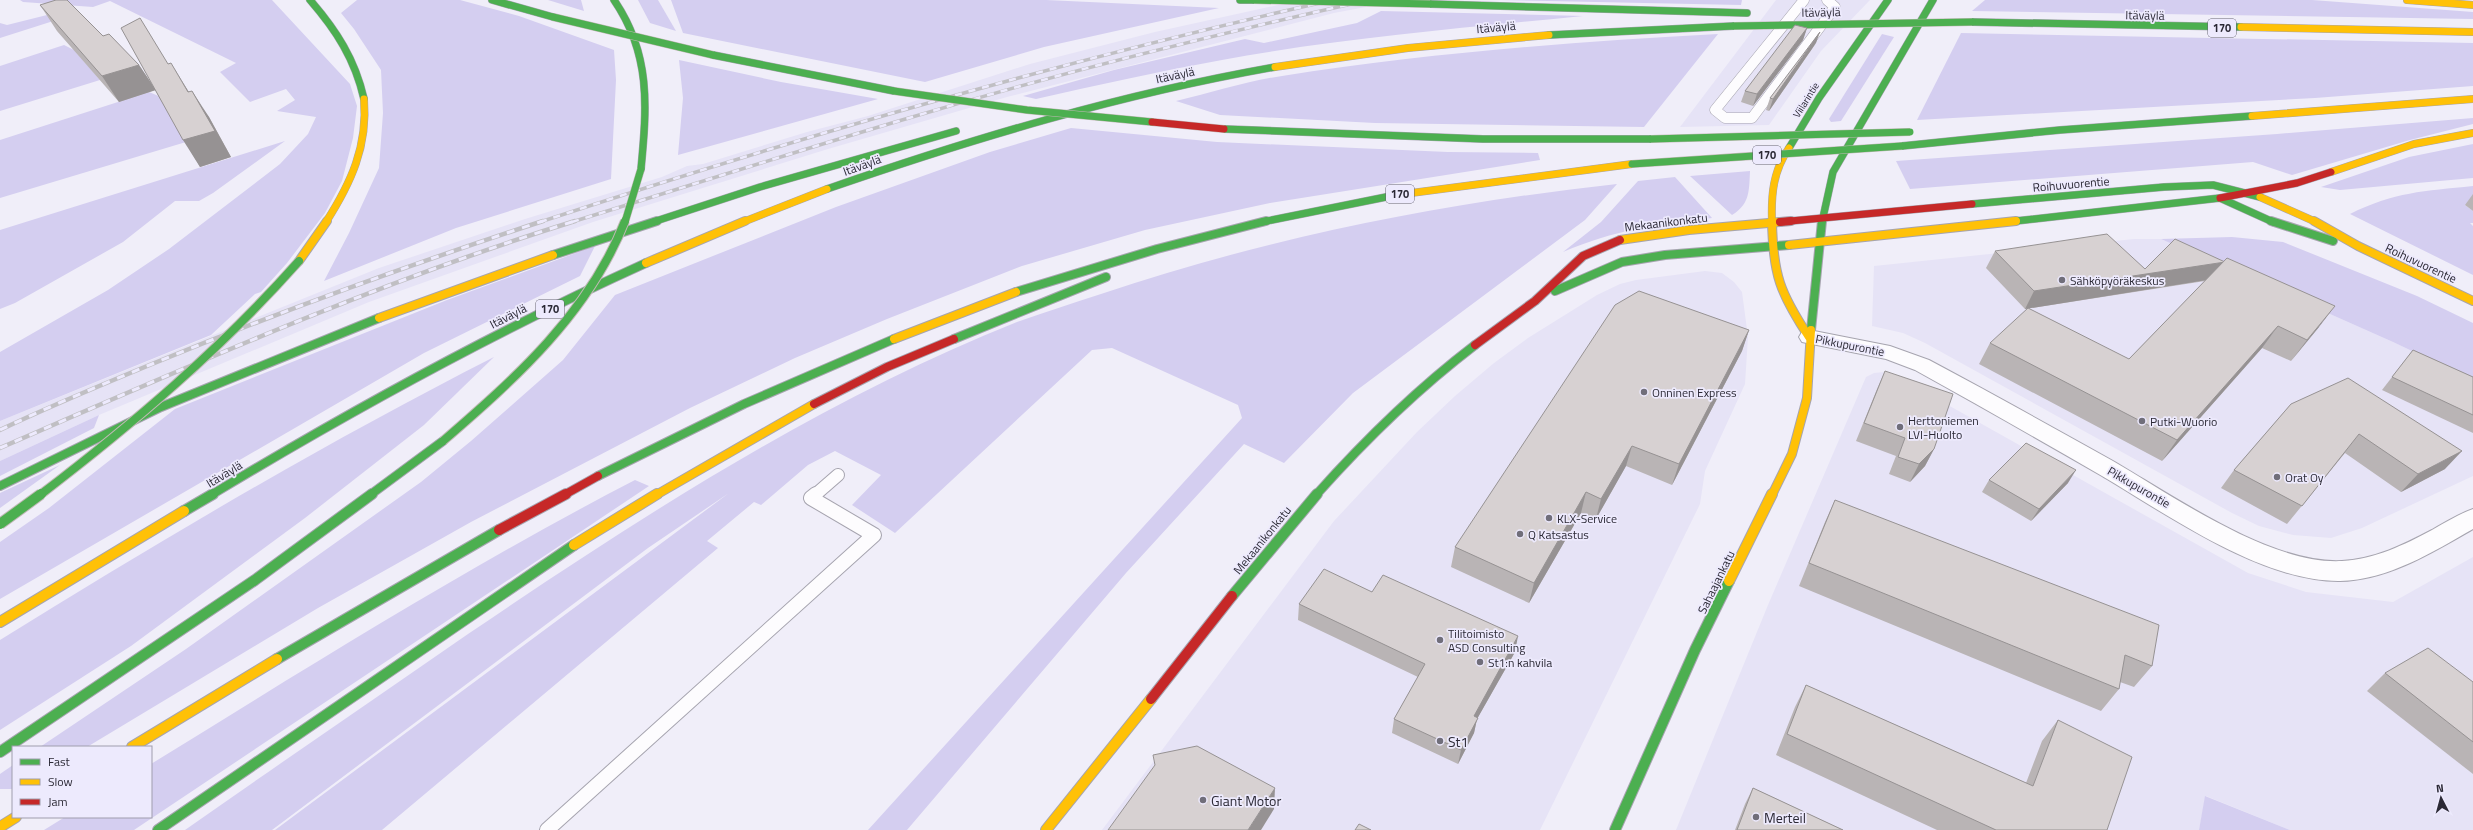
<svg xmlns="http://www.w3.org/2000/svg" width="2473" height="830" font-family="'Titillium Web',sans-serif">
<rect width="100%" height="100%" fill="#f0eef9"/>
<g fill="#e6e3f6">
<polygon points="1301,0 1403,0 1334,13 1007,97 828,149 593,222 369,302 99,415 0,461 0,421 379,268 525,219 662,177 687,166 703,164 807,132 868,116 1030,64 1155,32"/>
<polygon points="1776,0 1870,0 1821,51 1769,125 1680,127"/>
<polygon points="2134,239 2161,239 2393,342 2473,380 2473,476 2362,528 2331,538 2293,535 2259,526 2232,513 1925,343 1903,333 1872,326 1874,266"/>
<polygon points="1705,271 1722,273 1734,282 1742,292 1748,337 1745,384 1705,471 1700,504 1540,830 1102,830 1334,521 1417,432 1455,396 1494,363 1528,338 1597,295 1620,284 1636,280"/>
<polygon points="1884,372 1898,377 2248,573 2306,592 2393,602 2473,557 2473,830 2290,830 2206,796 2199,830 1676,830 1768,605 1866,377 1874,373"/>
</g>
<g fill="#d4cef0">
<polygon points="20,0 272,0 350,84 357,106 353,138 342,181 325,213 287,263 261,292 255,294 211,335 0,421 0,352 108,290 169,249 280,164 308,134 316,117 277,111 295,100 286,89 250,102 220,72 236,63 110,1 93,7 23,2"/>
<polygon points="460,0 519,16 614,50 616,80 611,179 456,228 324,281 349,233 379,168 383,113 381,70 354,29 341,13 357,0"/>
<polygon points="548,0 581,0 584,11"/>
<polygon points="638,0 658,0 676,31 650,23"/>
<polygon points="671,0 1046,0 1219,8 1044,47 925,82 683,33"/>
<polygon points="1501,0 1742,0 1741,5"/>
<polygon points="1985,0 2312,0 2473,12 2473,19 1972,11"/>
<path d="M1381,11L1583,16C1463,28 1341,38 1222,60C1160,71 1098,85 1036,99L1023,96L1114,70L1245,39L1264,43L1357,23Z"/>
<polygon points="51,14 69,16 0,38 0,23 7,25"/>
<polygon points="1961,33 2473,43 2473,86 2315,98 1917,120"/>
<path d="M1718,34L1644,127L1375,123L1220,115L1176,101C1211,93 1247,81 1282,76C1426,53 1572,42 1718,34Z"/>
<polygon points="1882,34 1894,37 1841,121 1831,122 1829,119"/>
<polygon points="64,45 74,50 100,80 0,111 0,66"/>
<polygon points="679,60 781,82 878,99 678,155 683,98"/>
<polygon points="149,92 161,97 186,142 0,198 0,140"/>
<polygon points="2473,118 2473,124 2410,140 2292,175 2253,162 1910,189 1896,161 2277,134"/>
<polygon points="1071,128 1217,142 1448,152 1538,153 1540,160 1270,203 1145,230 1022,266 887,319 795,358 690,408 471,522 318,608 87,747 40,747 186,649 421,482 471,441 563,360 615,295 836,207 990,152"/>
<polygon points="285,141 213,193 199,201 175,201 123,242 15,303 0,309 0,230"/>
<polygon points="2473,144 2473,178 2340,190 2321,187 2409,157"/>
<path d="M1750,171C1749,191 1750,204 1732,215L1690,176Z"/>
<path d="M1675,177L1712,218C1656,224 1615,230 1563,252L1601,222L1638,181Z"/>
<path d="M1617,184L1585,220L1353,393L1284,463L1244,444L1126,573L907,830H868L1242,418L1238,405L1112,348L1092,350L895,533L852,505L881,475L835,451L808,465L761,505L754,502L707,541L718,548L382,830H275L729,493L648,548L272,830H185C279,764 374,699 468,634C642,516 821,400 1017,322C1045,312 1073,303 1101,294C1267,238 1442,203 1617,184Z"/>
<path d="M2473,186V204L2465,205L2473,211V223H2470L2473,226V275L2350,214C2394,192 2424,191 2473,186Z"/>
<polygon points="2232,237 2283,242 2417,296 2473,323 2473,380 2393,342 2161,239"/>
<polygon points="595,246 580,276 424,353 0,599 0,542 49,508 175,409 447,300"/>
<path d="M494,357L424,425L305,518L131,646L0,730V640C161,540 325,443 494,357Z"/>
<polygon points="99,415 94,428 0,476 0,461"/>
<polygon points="60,465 0,508 0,493"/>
<path d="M635,480L649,486L134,830H44L65,817H151V764C310,666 469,566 635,480Z"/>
<polygon points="13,765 13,789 0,789 0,774"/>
<polygon points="2205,796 2290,830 2199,830"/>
</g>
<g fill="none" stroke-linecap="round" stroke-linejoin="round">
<g stroke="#a6a4af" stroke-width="11">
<polyline id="lane-far2" points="1804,0 1715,110 1725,118 1752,118 1835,7 1827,0"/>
</g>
<g stroke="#a6a4af" stroke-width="14">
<polyline id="lane-far1" points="815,495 838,475"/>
</g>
<g stroke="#a6a4af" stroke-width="16">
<polyline id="lane" points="547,830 874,535 811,498 816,494"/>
</g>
<g stroke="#a6a4af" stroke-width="2">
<path id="street" d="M1809,330L1890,346L1929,360C1991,393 2052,427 2113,461C2173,496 2271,565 2342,561C2375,559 2404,545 2432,530C2446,522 2459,514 2473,509V529C2433,552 2388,580 2340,581C2262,582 2168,515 2102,476C2040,440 1978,405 1915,370L1886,359L1802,342L1799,337L1802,332Z"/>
</g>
<g stroke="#a6a4af" stroke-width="8">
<g id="fast-far2">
<path d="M310,0C336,30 355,59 364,99"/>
<polyline points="492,0 553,17"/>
<path d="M614,0C651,54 647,106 641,169"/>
<polyline points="1240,0 1254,0"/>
<polyline points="1430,4 1747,13"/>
<polyline points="1972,22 2241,27"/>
<polyline points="1549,35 1734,26"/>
<polyline points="713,55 894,91"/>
<polyline points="1224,129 1483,139 1651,139"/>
<polyline points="1902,146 2060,130 2252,116"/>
<polyline points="1789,148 1819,98 1888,0"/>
<path d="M827,189C974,138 1122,94 1275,67"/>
<polyline points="1972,204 2164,187 2213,185 2260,197"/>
<polyline points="2016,221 2220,198 2273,222"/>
<polyline points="653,222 760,187 956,131"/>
<polyline points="1262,222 1396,195"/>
<polyline points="1822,222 1833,172 1933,0"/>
</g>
</g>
<g stroke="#a6a4af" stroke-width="10">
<g id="fast-far1">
<polyline points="2271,221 2333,241"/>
<polyline points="553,255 657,221"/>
<polyline points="1555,291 1622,262 1665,255 1789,245"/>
<polyline points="1016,292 1157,249 1266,221"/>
<polyline points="1811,330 1822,221"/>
<polyline points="954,339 1106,277"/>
<polyline points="598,476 744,404 894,339"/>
<polyline points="0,486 161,407 379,318"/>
<path d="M211,495C352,410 496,331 646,263"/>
<polyline points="370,495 443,441"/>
<path d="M1316,495C1365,440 1416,390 1475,345"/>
</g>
</g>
<g stroke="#a6a4af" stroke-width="12">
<g id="fast">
<polyline points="184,511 213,494"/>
<polyline points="1232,596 1317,494"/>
<polyline points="277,659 499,530"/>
<polyline points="0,752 255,580 372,494"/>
<polyline points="158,830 574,545"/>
<polyline points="1615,830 1695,650 1729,581"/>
</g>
</g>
<g stroke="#a6a4af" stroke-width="8">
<g id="slow-far2">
<polyline points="2407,0 2473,5"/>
<polyline points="2241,27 2473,32"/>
<polyline points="1275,67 1408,48 1549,35"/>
<polyline points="2252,116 2473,99"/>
<polyline points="2331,172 2414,144 2473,133"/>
<polyline points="1396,195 1632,164"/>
<polyline points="2260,197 2316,222"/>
<path d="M326,222C351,183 368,146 364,99"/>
<polyline points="743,222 827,189"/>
<path d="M1772,222C1771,195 1773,171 1789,148"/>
<polyline points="2007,222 2016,221"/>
</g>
</g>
<g stroke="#a6a4af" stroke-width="10">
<g id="slow-far1">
<path d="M1772,221C1773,275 1780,293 1809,337"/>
<polyline points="2314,221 2358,246 2473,301"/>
<polyline points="1620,240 1689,230 1780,222"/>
<polyline points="1789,245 2016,221"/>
<polyline points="299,261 327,221"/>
<polyline points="646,263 745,221"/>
<polyline points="379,318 553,255"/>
<polyline points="894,339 1016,292"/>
<polyline points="656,495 814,404"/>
<polyline points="1772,495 1792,454 1807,398 1811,330"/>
</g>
</g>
<g stroke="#a6a4af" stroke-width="12">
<g id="slow">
<polyline points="574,545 657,494"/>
<polyline points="1729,581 1772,494"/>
<polyline points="0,622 184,511"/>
<polyline points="132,747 277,659"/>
<polyline points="0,827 16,817"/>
<polyline points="1046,830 1151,699"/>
</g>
</g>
<g stroke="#a6a4af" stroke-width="8">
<g id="jam-far2">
<polyline points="2220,198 2297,183 2331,172"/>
<polyline points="1780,222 1972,204"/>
</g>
</g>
<g stroke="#a6a4af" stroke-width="10">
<g id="jam-far1">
<polyline points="1780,222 1791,221"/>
<polyline points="1475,345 1535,301 1583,256 1620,240"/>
<polyline points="814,404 887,367 954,339"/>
<polyline points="564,495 598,476"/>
</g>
</g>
<g stroke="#a6a4af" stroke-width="12">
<g id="jam">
<polyline points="499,530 566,494"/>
<polyline points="1151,699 1232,596"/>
</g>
</g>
<use href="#lane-far2" stroke="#fdfcfe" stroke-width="10"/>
<use href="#lane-far1" stroke="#fdfcfe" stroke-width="12"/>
<use href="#lane" stroke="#fdfcfe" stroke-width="14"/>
<use href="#street" fill="#fdfcfe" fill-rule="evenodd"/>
<use href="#fast-far2" stroke="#4caf50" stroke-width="7"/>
<use href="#fast-far1" stroke="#4caf50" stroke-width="8"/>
<use href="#fast" stroke="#4caf50" stroke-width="10"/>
<use href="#slow-far2" stroke="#ffc107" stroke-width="7"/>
<use href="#slow-far1" stroke="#ffc107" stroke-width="8"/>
<use href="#slow" stroke="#ffc107" stroke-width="10"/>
<use href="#jam-far2" stroke="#c62828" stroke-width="7"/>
<use href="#jam-far1" stroke="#c62828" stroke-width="8"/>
<use href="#jam" stroke="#c62828" stroke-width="10"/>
<g stroke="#c0bfc3" stroke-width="3.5">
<g id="rail-far1">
<path d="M540,222C801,136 1065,60 1333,0"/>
<path d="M572,222C682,188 791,153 902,120C1056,74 1212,35 1369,0"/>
</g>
</g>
<g stroke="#c0bfc3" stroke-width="4.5">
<g id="rail">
<path d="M0,430C50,406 101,385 152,364C281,311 412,264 543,221"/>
<path d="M0,448C189,366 378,282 575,221"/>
</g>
</g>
<use href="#rail-far1" stroke="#edeafd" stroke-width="2.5" stroke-dasharray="7" stroke-linecap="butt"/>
<use href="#rail" stroke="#edeafd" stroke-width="3" stroke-dasharray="8" stroke-linecap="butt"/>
<g stroke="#c1b8b6" stroke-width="8" stroke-linecap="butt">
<g id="fast-bridge-far2">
<polyline points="1254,0 1430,4"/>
<polyline points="553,17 713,55"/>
<polyline points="1734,26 1972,22"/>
<polyline points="894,91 1027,110 1152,122"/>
<polyline points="1651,139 1910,132"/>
<polyline points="1632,164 1902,146"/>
<polyline points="625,222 641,169"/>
</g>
</g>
<g stroke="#c1b8b6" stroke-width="10" stroke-linecap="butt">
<g id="fast-bridge-far1">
<path d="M443,441C516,378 589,313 625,221"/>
<path d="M40,495C133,424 221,349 299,261"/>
</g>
</g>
<g stroke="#c1b8b6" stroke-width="12" stroke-linecap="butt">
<polyline id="fast-bridge" points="0,524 41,494"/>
</g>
<g stroke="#c1b8b6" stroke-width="8" stroke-linecap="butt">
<polyline id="jam-bridge" points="1152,122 1224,129"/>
</g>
<use href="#fast-bridge-far2" stroke="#4caf50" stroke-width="7"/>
<use href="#fast-bridge-far1" stroke="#4caf50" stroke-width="8"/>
<use href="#fast-bridge" stroke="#4caf50" stroke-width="10"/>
<use href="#jam-bridge" stroke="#c62828" stroke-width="7"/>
</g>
<g fill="#b9b4b5">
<polygon points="40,5 103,36 139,65 154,88 168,64 189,92 209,117 231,157 200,167 155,90 119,102 57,31"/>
<polygon points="1807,28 1803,40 1753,106 1741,102 1745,91"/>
<polygon points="1816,43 1769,111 1766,110 1770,98"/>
<polygon points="2473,194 2473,211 2465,205"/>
<polygon points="2175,239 2319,327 2291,361 2262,348 2162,461 1979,364 1990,343 2129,359 2205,281 2025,309 1986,268 1995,251 2145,269"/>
<polygon points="1749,330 1742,351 1672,485 1626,466 1596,519 1581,513 1529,603 1451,567 1455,547"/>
<polygon points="2413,350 2473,377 2473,433 2382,390"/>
<polygon points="1885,371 1934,449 1925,466 1910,482 1889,474 1896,456 1856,441 1877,389"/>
<polygon points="2291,404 2445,469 2401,492 2345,453 2287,524 2221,488 2234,470"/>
<polygon points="1989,480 2068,483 2031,521 1982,492"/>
<polygon points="1835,500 2152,666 2134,687 2120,682 2119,689 2101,711 1799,586 1825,522"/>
<polygon points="1372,592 1515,652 1477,719 1474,733 1458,764 1392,733 1394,719 1418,677 1298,620 1299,604"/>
<polygon points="2385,673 2473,682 2473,774 2367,691"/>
<polygon points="1806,685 2026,783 2042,741 2058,720 2107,830 1937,830 1776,755 1795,707"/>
<polygon points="1753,788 1843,830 1735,830 1745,804"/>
</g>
<g fill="#969293">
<polygon points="1807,28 1803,40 1753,106 1757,94"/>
<polygon points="1820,32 1816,43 1769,111 1773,99"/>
<polygon points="171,63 187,89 204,119 188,92"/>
<polygon points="139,65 156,90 119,102 102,76"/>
<polygon points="192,91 209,117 231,157 200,167 183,140"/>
<polygon points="2225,262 2213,279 2025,309 2034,291"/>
<polygon points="2335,306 2319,327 2291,361 2307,340"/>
<polygon points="2278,326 2262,348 2162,461 2177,440"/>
<polygon points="1749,330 1742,351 1672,485 1679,464"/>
<polygon points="1632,446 1626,466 1596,519 1601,499"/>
<polygon points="1934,449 1925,466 1910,482 1919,464"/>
<polygon points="2462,451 2445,469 2401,492 2418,474"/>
<polygon points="2076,470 2068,483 2031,521 2039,509"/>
<polygon points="1586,492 1581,513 1529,603 1534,583"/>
<polygon points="1518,636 1515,652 1477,719 1474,733 1458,764 1461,750 1474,716"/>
<polygon points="1275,788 1274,809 1261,830 1248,830"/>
</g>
<g fill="#d7d1d2" stroke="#969293">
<polygon points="56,0 67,0 103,36 109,34 139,65 102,76 40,5"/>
<polygon points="140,18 168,64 171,63 188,92 192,91 215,131 183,140 121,28"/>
<polygon points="1795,25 1807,28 1757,94 1745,91"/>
<polygon points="1820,32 1773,99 1770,98"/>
<polygon points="2107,234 2145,269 2175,239 2225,262 2034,291 1995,251"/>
<polygon points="2227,258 2335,306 2307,340 2278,326 2177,440 1990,343 2028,308 2129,359"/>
<polygon points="1639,291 1749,330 1679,464 1632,446 1601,499 1586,492 1534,583 1455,547 1615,305"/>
<polygon points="2413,350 2473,377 2473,415 2392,377"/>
<polygon points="1885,371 1953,394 1934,449 1919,464 1898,457 1905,438 1864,423"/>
<polygon points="2348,378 2462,451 2418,474 2359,434 2302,506 2234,470 2291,404"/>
<polygon points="2026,443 2076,470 2039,509 1989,480"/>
<polygon points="1835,500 2159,625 2152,666 2125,655 2119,689 1809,563"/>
<polygon points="1324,569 1372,592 1383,575 1518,636 1474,716 1478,718 1461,750 1394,719 1425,664 1299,604"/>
<polygon points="2428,648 2473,682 2473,742 2385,673"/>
<polygon points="1806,685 2033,786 2058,720 2132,757 2107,830 1996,830 1787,734"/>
<polygon points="1197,746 1275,788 1248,830 1108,830 1155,765 1153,755"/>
<polygon points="1753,788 1843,830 1737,830"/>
<polygon points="1359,824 1371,830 1355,830"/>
</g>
<g fill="#706e7a" stroke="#edeafd" stroke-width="1.5">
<circle cx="2062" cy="280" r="4"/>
<circle cx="1644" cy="392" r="4"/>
<circle cx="2142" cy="421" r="4"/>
<circle cx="1900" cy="427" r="4"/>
<circle cx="2277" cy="477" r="4"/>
<circle cx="1549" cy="518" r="4"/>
<circle cx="1520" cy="534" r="4"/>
<circle cx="1440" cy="640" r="4"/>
<circle cx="1480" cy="662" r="4"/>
<circle cx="1440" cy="741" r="4"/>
<circle cx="1203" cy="800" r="4"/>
<circle cx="1756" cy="817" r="4"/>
</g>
<g text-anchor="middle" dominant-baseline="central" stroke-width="3.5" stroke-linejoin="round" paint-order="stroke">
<g font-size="10" fill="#2b2935" stroke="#edeafd">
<text transform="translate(1806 100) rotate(-58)">Viilarintie</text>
</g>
<g fill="#edeafd" stroke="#656371" stroke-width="1">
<rect x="2208" y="19" width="28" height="18" rx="3"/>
<rect x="1753" y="146" width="28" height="18" rx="3"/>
<rect x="1386" y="185" width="28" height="18" rx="3"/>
<rect x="536" y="300" width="28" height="18" rx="3"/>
</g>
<g font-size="11" font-weight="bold" fill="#2b2935">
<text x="2222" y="28">170</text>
<text x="1767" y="155">170</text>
<text x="1400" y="194">170</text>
<text x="550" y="309">170</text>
</g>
<g font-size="12" fill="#2b2935" stroke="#edeafd">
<text transform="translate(1821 12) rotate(-1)">Itäväylä</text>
<text transform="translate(2145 15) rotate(1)">Itäväylä</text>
<text transform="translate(1496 27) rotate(-5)">Itäväylä</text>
<text transform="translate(1175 75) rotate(-12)">Itäväylä</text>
<text transform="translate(862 165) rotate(-20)">Itäväylä</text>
<text transform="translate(2071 184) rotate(-5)">Roihuvuorentie</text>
<text transform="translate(1666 222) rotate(-7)">Mekaanikonkatu</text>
<text transform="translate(2421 263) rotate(25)">Roihuvuorentie</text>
<text transform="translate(508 316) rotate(-27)">Itäväylä</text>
<text transform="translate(1850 345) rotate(11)">Pikkupurontie</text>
<text transform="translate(224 474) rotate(-31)">Itäväylä</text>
<text transform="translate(2139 487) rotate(30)">Pikkupurontie</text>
<text transform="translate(1262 540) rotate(-51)">Mekaanikonkatu</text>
<text transform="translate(1716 582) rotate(-64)">Sahaajankatu</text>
</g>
<g font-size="12" fill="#2b2935" stroke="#edeafd" text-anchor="start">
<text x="2070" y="280">Sähköpyöräkeskus</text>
<text x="1652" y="392">Onninen Express</text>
<text x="1908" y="420">Herttoniemen<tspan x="1908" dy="14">LVI-Huolto</tspan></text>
<text x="2150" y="421">Putki-Wuorio</text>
<text x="2285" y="477">Orat Oy</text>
<text x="1557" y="518">KLX-Service</text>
<text x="1528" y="534">Q Katsastus</text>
<text x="1448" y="633">Tilitoimisto<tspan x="1448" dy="14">ASD Consulting</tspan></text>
<text x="1488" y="662">St1:n kahvila</text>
</g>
<g font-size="14" fill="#2b2935" stroke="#edeafd" text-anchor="start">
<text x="1448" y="741">St1</text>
<text x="1211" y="800">Giant Motor</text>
<text x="1764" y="817">Merteil</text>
</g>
</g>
<rect x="12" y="746" width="140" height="72" fill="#edeafd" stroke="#9f9dad"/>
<rect x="20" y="759" width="20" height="6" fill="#4caf50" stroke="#9f9dad"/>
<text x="48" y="766" font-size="12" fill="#2b2935">Fast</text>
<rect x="20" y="779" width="20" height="6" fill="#ffc107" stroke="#9f9dad"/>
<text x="48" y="786" font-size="12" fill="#2b2935">Slow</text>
<rect x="20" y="799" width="20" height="6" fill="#c62828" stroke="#9f9dad"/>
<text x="48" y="806" font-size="12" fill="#2b2935">Jam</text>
<g transform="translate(2441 798) rotate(354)" stroke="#edeafd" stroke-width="3" paint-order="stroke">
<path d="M0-3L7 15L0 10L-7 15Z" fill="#2b2935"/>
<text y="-6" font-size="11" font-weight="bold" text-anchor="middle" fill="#2b2935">N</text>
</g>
</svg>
